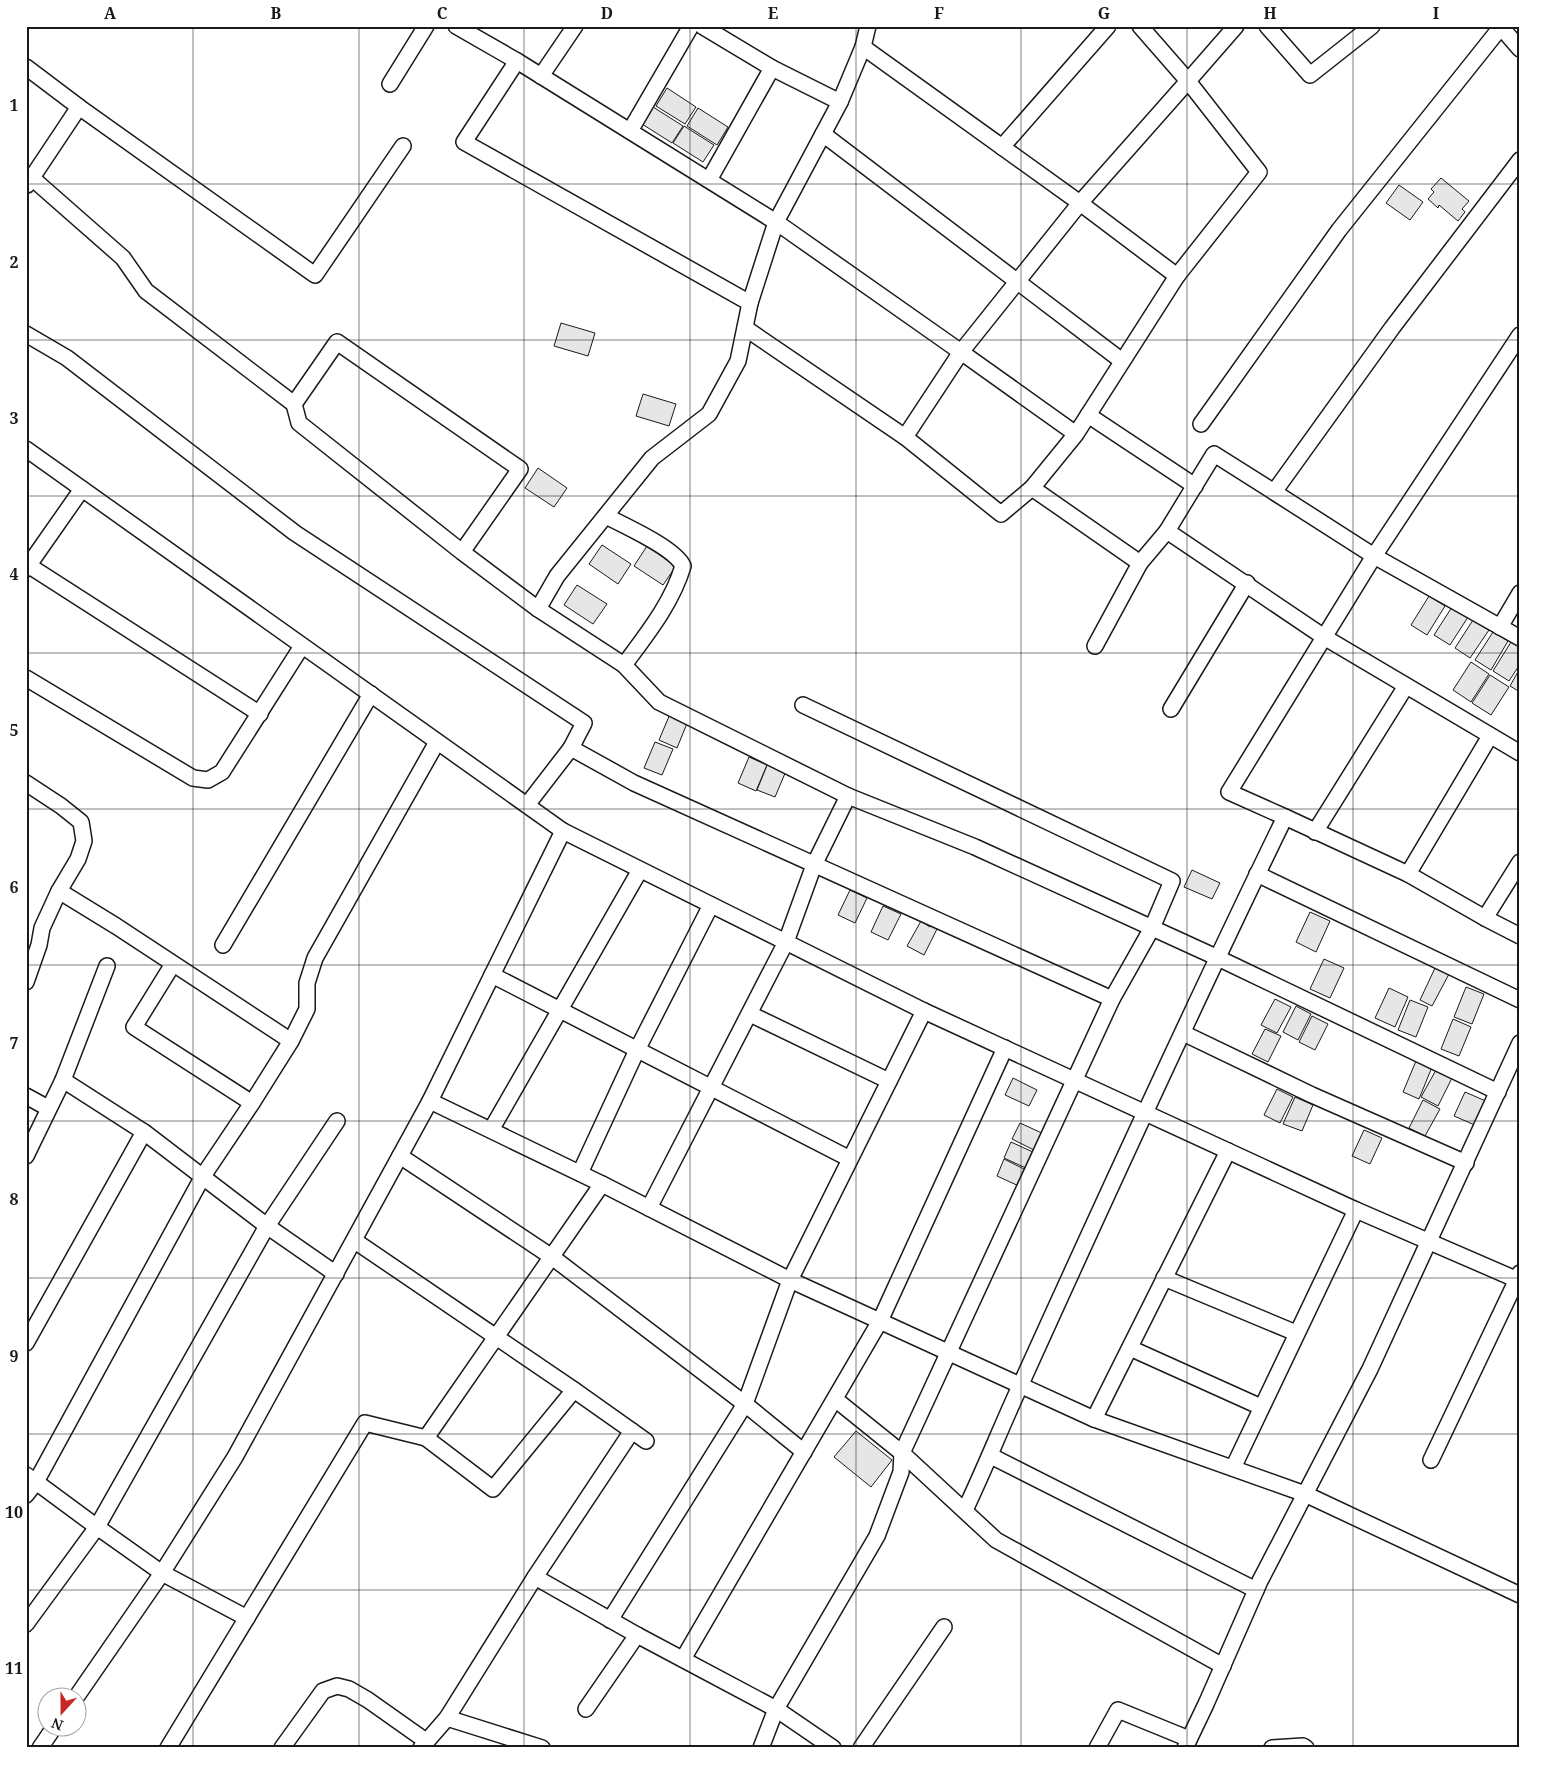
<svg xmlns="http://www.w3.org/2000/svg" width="1546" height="1774" font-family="'Noto Serif',serif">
<rect width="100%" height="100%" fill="#fff"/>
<g fill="#e6e6e6" stroke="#1a1a1a">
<polygon points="667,88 696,107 685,124 656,106"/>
<polygon points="653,107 683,126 672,143 642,124"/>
<polygon points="698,108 728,127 717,145 687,126"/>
<polygon points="684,126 714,145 703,162 673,143"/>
<polygon points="1441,178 1469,201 1462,209 1465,212 1458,221 1439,205 1438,208 1428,199 1434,192 1431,189"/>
<polygon points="1399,185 1423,202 1410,220 1386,203"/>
<polygon points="561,323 595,333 588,356 554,346"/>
<polygon points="643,394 676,404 669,426 636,416"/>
<polygon points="538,468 567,488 554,507 525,488"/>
<polygon points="602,545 631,564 618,584 589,564"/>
<polygon points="647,546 676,566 663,585 634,566"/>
<polygon points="577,585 607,604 593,624 564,605"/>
<polygon points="1429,596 1445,606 1427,635 1411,625"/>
<polygon points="1452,607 1468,617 1450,645 1434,635"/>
<polygon points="1473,620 1489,630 1470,658 1455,648"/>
<polygon points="1493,632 1508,641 1491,670 1475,660"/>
<polygon points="1511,642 1520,648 1520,664 1509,681 1493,671"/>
<polygon points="1471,662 1489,674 1471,702 1453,690"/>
<polygon points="1520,668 1520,692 1510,686"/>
<polygon points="1490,675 1509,687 1491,715 1472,703"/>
<polygon points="670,714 688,721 677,748 659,740"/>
<polygon points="655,742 673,749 662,775 644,768"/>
<polygon points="749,757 767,765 756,791 738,783"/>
<polygon points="768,763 786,771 775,797 757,790"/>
<polygon points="1192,870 1220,883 1212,899 1184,887"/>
<polygon points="850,890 867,898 855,923 838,915"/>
<polygon points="883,906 901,914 888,940 871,932"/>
<polygon points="1310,912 1330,921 1316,952 1296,942"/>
<polygon points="921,921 930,927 931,924 938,927 924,955 907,946"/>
<polygon points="1324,959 1344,968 1330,998 1310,989"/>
<polygon points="1435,968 1449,974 1432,1006 1420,1000"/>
<polygon points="1466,987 1484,994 1472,1024 1454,1017"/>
<polygon points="1389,988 1408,997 1395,1027 1375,1018"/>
<polygon points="1275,999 1291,1007 1277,1033 1261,1025"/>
<polygon points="1410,1000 1428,1007 1416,1037 1398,1030"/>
<polygon points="1296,1006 1311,1014 1298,1040 1283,1032"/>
<polygon points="1312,1016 1328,1024 1315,1050 1299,1042"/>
<polygon points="1453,1019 1471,1027 1459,1056 1441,1049"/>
<polygon points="1265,1029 1281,1036 1268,1062 1252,1054"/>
<polygon points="1416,1061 1432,1067 1419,1099 1403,1092"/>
<polygon points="1436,1070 1452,1078 1438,1106 1421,1097"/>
<polygon points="1013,1078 1037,1090 1029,1106 1005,1095"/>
<polygon points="1277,1089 1293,1097 1280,1123 1264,1115"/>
<polygon points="1465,1092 1488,1102 1477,1126 1454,1116"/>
<polygon points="1295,1097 1313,1105 1302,1131 1283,1124"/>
<polygon points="1423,1100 1440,1109 1425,1136 1409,1128"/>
<polygon points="1020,1123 1044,1134 1036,1151 1012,1139"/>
<polygon points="1364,1130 1382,1138 1370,1164 1352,1156"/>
<polygon points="1011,1142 1035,1153 1028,1169 1004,1158"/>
<polygon points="1004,1159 1028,1171 1021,1187 997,1176"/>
<polygon points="856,1431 892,1460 871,1487 834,1457"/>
</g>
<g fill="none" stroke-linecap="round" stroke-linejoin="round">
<g stroke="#1a1a1a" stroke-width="18">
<g id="minor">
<polyline points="456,26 517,61 464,142 750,303 738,361 709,414 652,458 557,576 538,609 624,665 659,702 848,796"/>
<polyline points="702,26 772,68 840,102"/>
<polyline points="1140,26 1188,81 1236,26"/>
<polyline points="1267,26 1310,75 1372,26"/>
<polyline points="863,47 868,26"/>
<polyline points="517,61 776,222 961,352 905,437"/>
<polyline points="26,67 79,107 27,185"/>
<polyline points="541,76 575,26"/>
<polyline points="390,84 426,26"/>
<polyline points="79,107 315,275 403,146"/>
<polyline points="630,131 691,26"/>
<polyline points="823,134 840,102 863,47 1080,203 1177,276"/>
<polyline points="1002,147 1108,26"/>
<polyline points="1520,160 1392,328 1274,492 1214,454 1167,531 1324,637 1520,753"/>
<polyline points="32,178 123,258 146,291 294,404"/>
<polyline points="709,180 772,68"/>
<polyline points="750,303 776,222 823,134 1122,361"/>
<polyline points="745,328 905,437 1001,514 1032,488 1140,563 1167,531"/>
<polyline points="26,334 67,358 295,533 584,723 571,748"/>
<polyline points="1088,415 1195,486"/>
<polyline points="1201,424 1339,230 1501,27 1520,49"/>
<polyline points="26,449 563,831"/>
<polyline points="1032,488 1076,434 1177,276 1259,172 1188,81 1080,203 961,352 1076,434"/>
<polyline points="1274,492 1374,556 1520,335"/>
<path d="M606,516C625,526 675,548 683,566C672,603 647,634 624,665"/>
<polyline points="462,552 520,469 337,342 294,404 299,423 462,552 538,609"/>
<polyline points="28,565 260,714"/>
<polyline points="26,569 82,489"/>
<polyline points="1500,627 1520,593"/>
<polyline points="1095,646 1140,563"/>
<polyline points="26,678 193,778 208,780 222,772 302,646"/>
<polyline points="803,705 1172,881 1152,928 1112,999"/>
<polyline points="1171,709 1247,583"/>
<polyline points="26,783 61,806 81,822 84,841 78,859 59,891 42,928 39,945 26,982"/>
<polyline points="527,805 571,748 634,783 1112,999 902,1453 901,1472 877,1536 776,1709 833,1748"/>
<polyline points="1285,817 1229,792 1374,556 1520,638"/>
<polyline points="1315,832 1406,686"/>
<polyline points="1257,874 1520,1000"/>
<polyline points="1408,874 1490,736"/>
<polyline points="59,891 116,926 291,1041"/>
<polyline points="1485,918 1520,862"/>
<polyline points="223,945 371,694"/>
<polyline points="492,975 850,1159"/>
<polyline points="750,1014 889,1081"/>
<polyline points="1183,1033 1312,1095 1466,1163"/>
<polyline points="63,1080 107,966"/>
<polyline points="26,1096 48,1108"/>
<polyline points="430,1101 563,831 924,1011 1356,1210 1520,1281"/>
<polyline points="252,1103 291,1041 307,1009 307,983 315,958 437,742"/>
<polyline points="491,1130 640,870"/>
<polyline points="26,1156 63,1080 144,1132 267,1226 336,1274"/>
<polyline points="400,1156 552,1257 745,1404 790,1280 924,1011"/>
<polyline points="580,1173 637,1050 711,905"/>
<polyline points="602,1184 790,1280 1094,1419 1305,1494 1520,1595"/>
<polyline points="649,1208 786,942 814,865 848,796 975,847 1218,958 1498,1092"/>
<polyline points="355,1241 574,1390 632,1431"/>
<polyline points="1164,1278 1296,1333"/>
<polyline points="26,1343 144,1132"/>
<polyline points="1130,1348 1261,1407"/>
<polyline points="835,1399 902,1453 996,1540 1223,1666"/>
<polyline points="1094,1419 1228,1151"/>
<polyline points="426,1438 493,1489 574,1390"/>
<polyline points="991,1456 1256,1590"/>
<polyline points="1431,1460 1520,1273"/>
<polyline points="1233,1468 1356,1210"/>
<polyline points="26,1475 36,1482 203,1176 252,1103 134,1027 173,964"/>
<polyline points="26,1495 36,1482 97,1527 267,1226 337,1121"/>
<path d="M965,1510C985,1468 1002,1425 1021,1384C1107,1194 1194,1004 1285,817L1408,874L1485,918L1520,936"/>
<polyline points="535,1577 632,1431 646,1441"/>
<polyline points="610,1620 745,1404 804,1452"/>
<polyline points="26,1624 97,1527 162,1573 247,1618"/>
<polyline points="683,1659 880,1321 1005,1048"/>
<polyline points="77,1696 162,1573 235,1457 430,1101 602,1184 426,1438 365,1423 168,1748"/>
<polyline points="586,1709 637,1635"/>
<polyline points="447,1718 542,1748"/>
<polyline points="40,1748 55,1726"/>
<polyline points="282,1748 323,1691 337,1686 349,1689 368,1700 426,1741"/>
<polyline points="421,1748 447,1718 535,1577 637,1635 776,1709 761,1748"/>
<polyline points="861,1748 944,1627"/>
<polyline points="1097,1748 1118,1710 1189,1739"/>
<polyline points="1185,1748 1206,1704 1260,1581 1370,1369 1520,1043"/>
<polyline points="1272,1748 1303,1746 1306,1748"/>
</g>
</g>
<use href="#minor" stroke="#fff" stroke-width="15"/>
</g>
<path fill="none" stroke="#1a1a1a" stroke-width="1" stroke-opacity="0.55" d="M193,26V1748M359,26V1748M524,26V1748M690,26V1748M856,26V1748M1021,26V1748M1187,26V1748M1353,26V1748M26,184H1520M26,340H1520M26,496H1520M26,653H1520M26,809H1520M26,965H1520M26,1121H1520M26,1278H1520M26,1434H1520M26,1590H1520"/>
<rect width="1546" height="1774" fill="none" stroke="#ffffff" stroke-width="55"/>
<g transform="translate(62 1712) rotate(201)"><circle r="24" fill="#ffffff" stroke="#a3a3a3"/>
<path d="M0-4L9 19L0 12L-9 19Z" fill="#c62828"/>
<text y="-8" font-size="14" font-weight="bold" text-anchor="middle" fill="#1a1a1a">N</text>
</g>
<rect x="28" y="28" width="1490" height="1718" fill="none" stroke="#1a1a1a" stroke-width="2"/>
<g font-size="16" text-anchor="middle" font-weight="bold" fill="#1a1a1a">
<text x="110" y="19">A</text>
<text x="276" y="19">B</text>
<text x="442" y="19">C</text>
<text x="607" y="19">D</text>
<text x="773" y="19">E</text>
<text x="939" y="19">F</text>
<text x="1104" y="19">G</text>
<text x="1270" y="19">H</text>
<text x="1436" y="19">I</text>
<text x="14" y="111">1</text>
<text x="14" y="268">2</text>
<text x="14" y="424">3</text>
<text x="14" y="580">4</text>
<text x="14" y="736">5</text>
<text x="14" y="893">6</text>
<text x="14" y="1049">7</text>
<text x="14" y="1205">8</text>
<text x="14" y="1362">9</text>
<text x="14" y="1518">10</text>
<text x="14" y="1674">11</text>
</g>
</svg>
